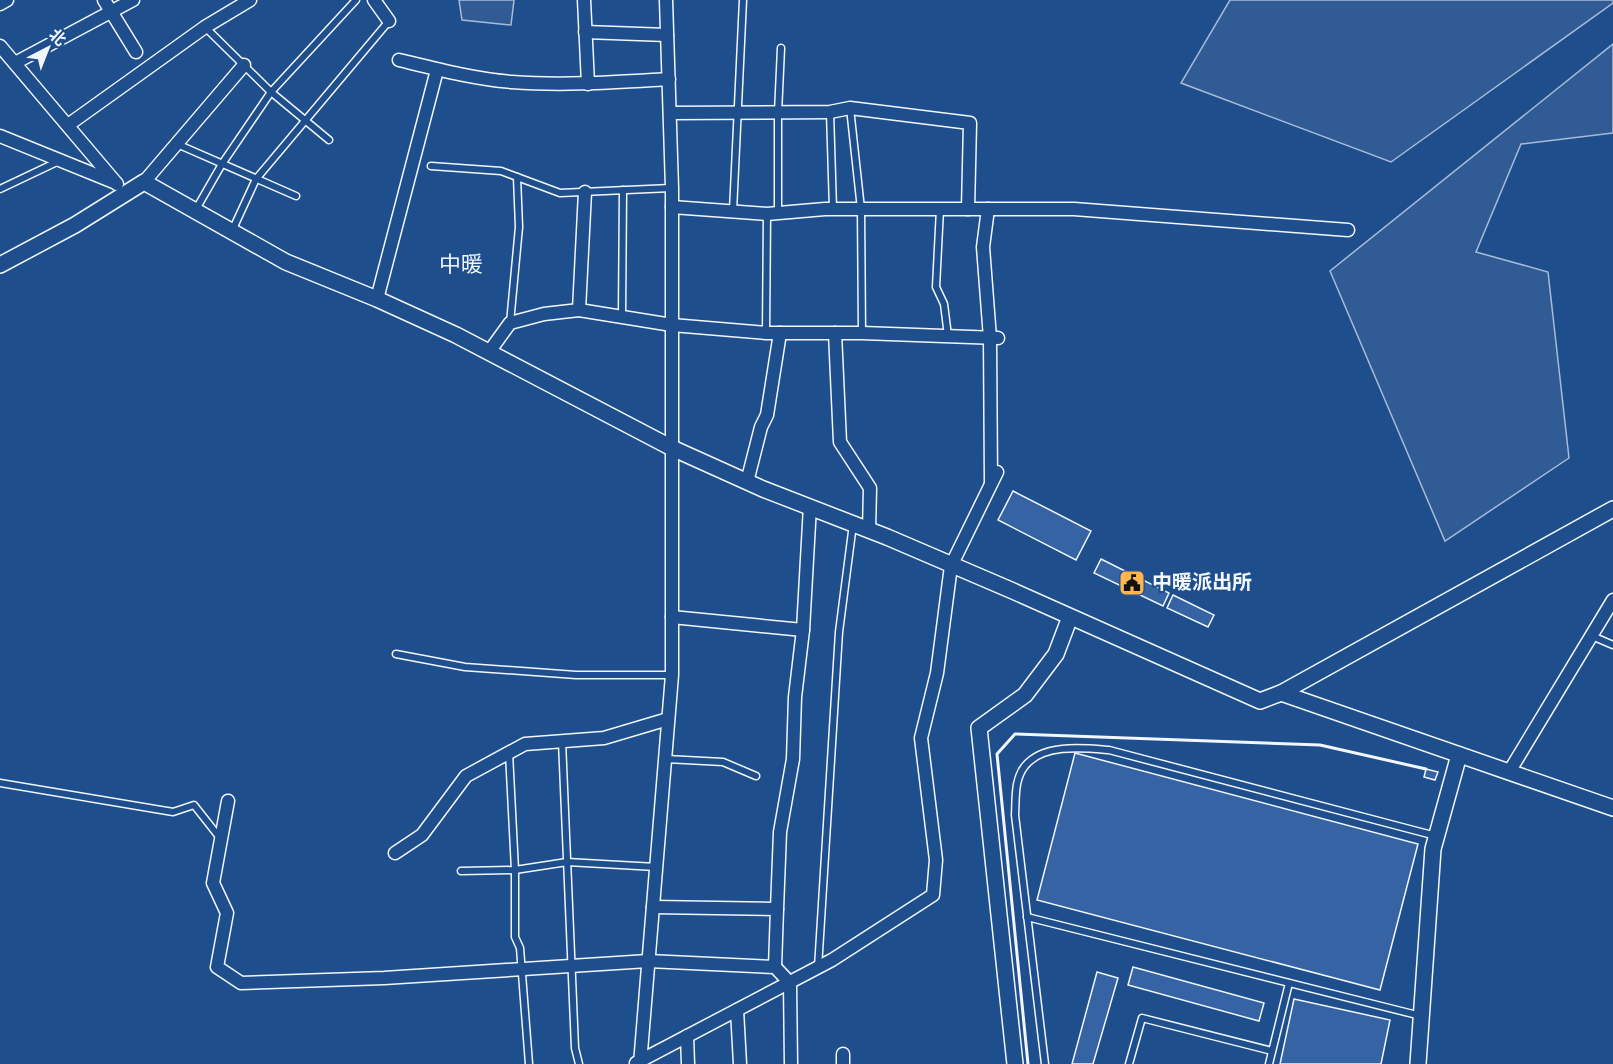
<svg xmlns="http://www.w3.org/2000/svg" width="1613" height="1064" font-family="'Sofia Sans Condensed','Noto Sans SC',sans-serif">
<rect width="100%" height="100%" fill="#1f4e8c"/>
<g fill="#305b95" stroke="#a8bbd7" stroke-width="1.5">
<polygon points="459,0 514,0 511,25 462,20"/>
<polygon points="1230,0 1613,0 1613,3 1391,162 1181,83"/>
<polygon points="1613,44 1613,133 1521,144 1476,252 1548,272 1569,458 1445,541 1330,271"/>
</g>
<g fill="#3563a3" stroke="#f2f6ff" stroke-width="1.5">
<polygon points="1013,491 1091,531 1076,560 998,520"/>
<polygon points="1101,559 1169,593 1163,606 1094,573"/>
<polygon points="1173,595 1214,615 1208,627 1167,608"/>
<polygon points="1075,753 1418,844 1380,990 1037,900"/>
<polygon points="1426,769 1438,772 1435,780 1424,777"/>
<polygon points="1133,967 1264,1003 1259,1021 1128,985"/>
<polygon points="1097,972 1118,978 1093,1064 1072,1064"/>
<polygon points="1294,999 1390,1020 1381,1064 1280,1064"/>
</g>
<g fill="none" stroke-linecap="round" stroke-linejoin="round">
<g stroke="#f2f6ff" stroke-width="9">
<g id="service">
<polyline points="205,27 271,92 329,140"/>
<polyline points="850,108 861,209 862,333"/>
<polyline points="830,112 833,209"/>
<polyline points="177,144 296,196"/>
<polyline points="431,166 501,171 560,193 671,188"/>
<polyline points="0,189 59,161"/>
<polyline points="940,209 936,287 944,304 948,336"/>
<polyline points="195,211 222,164 271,92 356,0"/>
<polyline points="733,211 743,0"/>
<polyline points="778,213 778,113 781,48"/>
<polyline points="232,231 256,179 389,21"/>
<polyline points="622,317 623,190"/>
<polyline points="510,323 519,227 517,177"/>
<polyline points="766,333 767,214"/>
<polyline points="1592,636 1613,645"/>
<polyline points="396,654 465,667 576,675 672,675"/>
<polyline points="562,741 575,1048 579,1064"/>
<polyline points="509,753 515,870 515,937 520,948 529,1064"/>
<polyline points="666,759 723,762 756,776"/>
<polyline points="0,783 173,812 194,805 220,838"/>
<polyline points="461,871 515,870 567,862 656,867"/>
<polyline points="1027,917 1421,1016"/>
<polyline points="818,968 839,632 853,524"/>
<path d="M1045,1064L1015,815C1016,799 1014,779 1025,766C1043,743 1085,748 1109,750L1436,836"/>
<polyline points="1129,1064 1142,1018 1272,1051"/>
<polyline points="1269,1064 1289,983"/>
</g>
</g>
<g stroke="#f2f6ff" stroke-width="15">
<g id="minor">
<polyline points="104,0 136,52"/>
<polyline points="374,0 389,21"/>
<polyline points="584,0 588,84"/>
<polyline points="0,4 7,0"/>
<polyline points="585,32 667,35"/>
<polyline points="0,46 117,184"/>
<path d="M399,60C436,69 474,79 512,82C564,86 617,82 669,79"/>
<polyline points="15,63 133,0"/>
<polyline points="670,113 830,112 850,108 970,123 968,209"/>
<polyline points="68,125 205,27 250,0"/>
<polyline points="0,136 116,183"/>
<polyline points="144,182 244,65"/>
<polyline points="672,207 767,214 825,209 1074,209 1348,230"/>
<polyline points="988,209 983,247 990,338 991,483"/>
<polyline points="377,299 437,70"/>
<polyline points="579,310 672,325 766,333 862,333 998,338"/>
<polyline points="835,333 840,442 870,488 869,531"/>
<polyline points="489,352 510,323 544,314 579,310 585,192"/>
<polyline points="747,482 761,427 767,415 780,333"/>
<polyline points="672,617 803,630 810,506"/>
<polyline points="1509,772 1613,600"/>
<polyline points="228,801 213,883 227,913 217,967 241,983 384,978 648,961 775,967 777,909 653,907"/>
<polyline points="395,853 422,835 466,776 525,744 604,738 668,719"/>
<polyline points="777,909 780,832 793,759 795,697 803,630"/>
<polyline points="775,967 790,983 791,1064"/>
<polyline points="737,1010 740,1064"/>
<polyline points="687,1036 688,1064"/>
<polyline points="636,1063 832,960 933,895 936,860 921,738 937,673 951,566 997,472"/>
<polyline points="640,1064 672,675 672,188 666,0"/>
<polyline points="843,1064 843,1054"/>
</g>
</g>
<g stroke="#f2f6ff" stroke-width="18">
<g id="tertiary">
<polyline points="0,265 75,225 144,182 286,262 377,299 456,335 672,448 763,489 887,537 1013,591 1260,701 1281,693 1613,509"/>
<polyline points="1281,693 1613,808"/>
<polyline points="1015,1064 979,728 1025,695 1056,654 1070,617"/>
<polyline points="1418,1064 1433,849 1459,755"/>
</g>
</g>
<use href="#service" stroke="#1f4e8c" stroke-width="6"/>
<use href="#minor" stroke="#1f4e8c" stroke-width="12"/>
<use href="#tertiary" stroke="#1f4e8c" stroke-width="15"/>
<polyline stroke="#f2f6ff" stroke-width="3" points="1028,1064 997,754 1015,734 1320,745 1426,769"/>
</g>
<defs>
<g id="civic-square" transform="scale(1.35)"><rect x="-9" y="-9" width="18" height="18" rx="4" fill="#ffb74d" stroke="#1f4e8c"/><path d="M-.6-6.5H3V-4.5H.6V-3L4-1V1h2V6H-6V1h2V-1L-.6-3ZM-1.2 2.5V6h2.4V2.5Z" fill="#111"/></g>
</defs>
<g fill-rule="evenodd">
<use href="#civic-square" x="1132" y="583"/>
</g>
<g text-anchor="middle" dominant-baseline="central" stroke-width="4.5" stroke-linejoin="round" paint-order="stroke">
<g font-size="20" font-weight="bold" fill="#f2f6ff" stroke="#1f4e8c" text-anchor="start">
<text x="1152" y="583">中暖派出所</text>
</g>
<g font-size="22" fill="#f2f6ff" stroke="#1f4e8c">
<text x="461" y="265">中暖</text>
</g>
</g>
<g transform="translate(48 48) rotate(42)" stroke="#1f4e8c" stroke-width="4.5" paint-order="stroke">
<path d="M0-4.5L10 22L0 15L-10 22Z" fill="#f2f6ff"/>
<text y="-9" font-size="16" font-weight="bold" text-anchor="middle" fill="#f2f6ff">北</text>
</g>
</svg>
